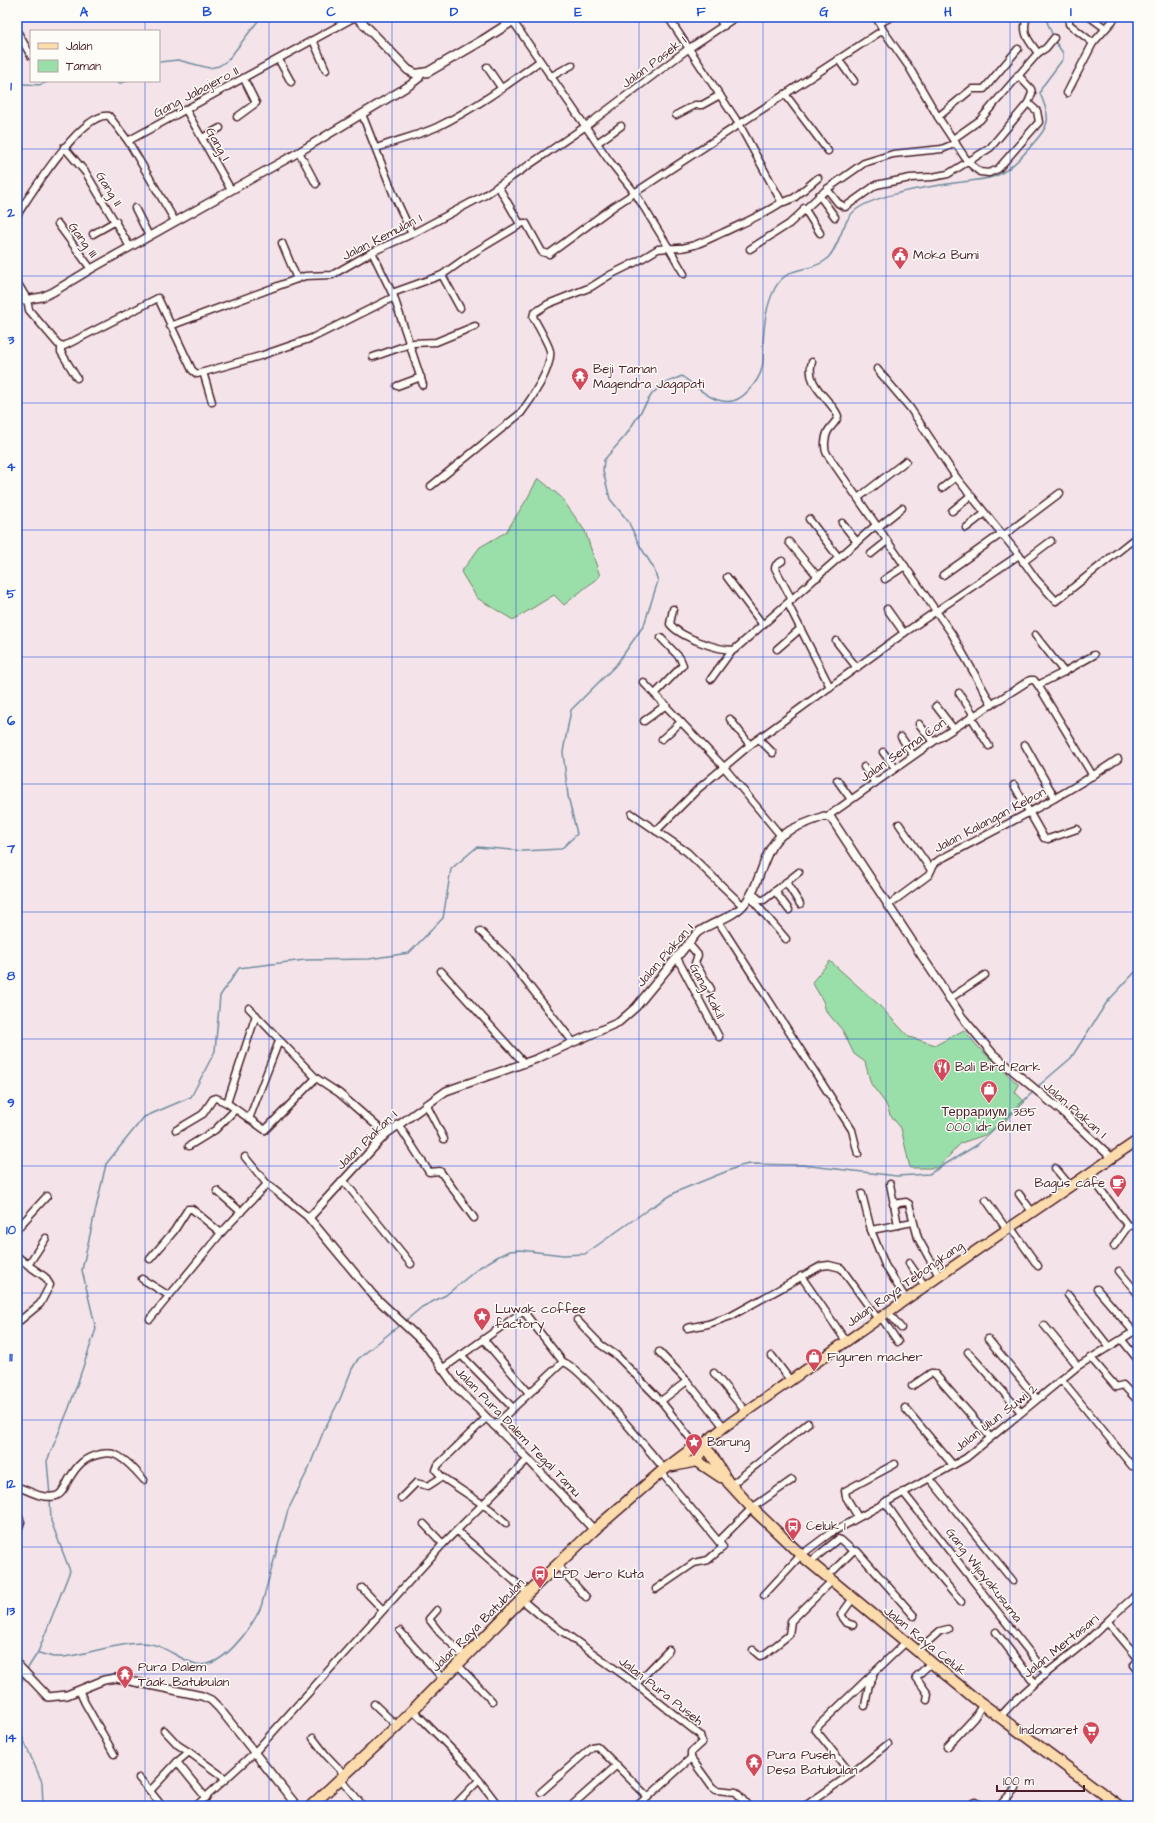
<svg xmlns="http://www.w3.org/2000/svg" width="1155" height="1823" font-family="'Architects Daughter',sans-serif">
<rect width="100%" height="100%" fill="#f4e4ea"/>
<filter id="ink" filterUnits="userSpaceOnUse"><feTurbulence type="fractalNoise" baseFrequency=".025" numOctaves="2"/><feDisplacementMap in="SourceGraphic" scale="8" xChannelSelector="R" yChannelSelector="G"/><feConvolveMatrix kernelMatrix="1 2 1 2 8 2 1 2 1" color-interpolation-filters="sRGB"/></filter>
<g filter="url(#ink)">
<g fill="#9adea9" stroke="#727e6a">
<polygon points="538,478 561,497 585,531 600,576 564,605 554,595 513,620 477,598 461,572 480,547 506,532 527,499"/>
<polygon points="830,961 878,1004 909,1037 936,1045 964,1030 978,1047 1019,1085 1015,1092 1025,1102 1006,1120 985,1135 961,1143 938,1168 910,1168 901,1128 890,1115 886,1104 871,1084 865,1062 854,1054 843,1031 826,1011 823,1001 812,982"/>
</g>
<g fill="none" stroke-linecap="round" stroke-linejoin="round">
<g stroke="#708c9d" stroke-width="1.5">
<polyline points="1050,17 1047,22 1053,36"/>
<polyline points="159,62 178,60 209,68 219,66 228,60 261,17"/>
<polyline points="116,81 120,83 127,81"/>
<path d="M17,84C28,83 40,88 49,81"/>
<polyline points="1036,1088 1071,1058 1107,1002 1138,969"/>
<polyline points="404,1322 422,1307 446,1295 480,1267 499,1256 510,1251 520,1250 563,1255 585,1254 650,1208 678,1191 740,1166 750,1164 802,1165 897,1176 929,1174 977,1145 1034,1091"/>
<path d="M50,1496L47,1461L69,1408L96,1329L82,1270L106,1164L144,1117L191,1097L215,1051L220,996L239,968L305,960L369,959L409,953L443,918L451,869L477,847L523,851L561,849L577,834L568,796L563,752L571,710L616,665L644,625L658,581L653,567L640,546L628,521L610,499L603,471L604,460L626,435L652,394L663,384L682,376C701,391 726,416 748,391C755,384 760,377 762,368C764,360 763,352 763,344C764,324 766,306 775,288C788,264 810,273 826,260C841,246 841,220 857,209C880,193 934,186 962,182C974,180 989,180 1000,174C1013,167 1022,157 1031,146C1051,123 1051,121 1040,93L1042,87L1063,59V53L1054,40"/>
<path d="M39,1653L53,1657H64C89,1654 116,1643 142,1643C162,1643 175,1657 193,1663C220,1674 252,1627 261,1607L288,1510L308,1470L324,1430L340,1399L352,1369L358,1359L401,1324"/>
<polyline points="26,1671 38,1652 70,1571 51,1521 50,1499"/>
<polyline points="17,1711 20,1685 24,1676"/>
<polyline points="17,1725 42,1782 43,1806"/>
</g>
<g stroke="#4a1f2b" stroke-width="9">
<g id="minor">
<polyline points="668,17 739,124 781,201 784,202 794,198 818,178"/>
<polyline points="718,17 724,26"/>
<polyline points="876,17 883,30 909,67 938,117 968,162 980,172 989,173 998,169 1039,122 1037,111 1028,103"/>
<polyline points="1069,17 1069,24 1093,43"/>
<polyline points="1090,17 1105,28"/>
<polyline points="880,23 891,17"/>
<polyline points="17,31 31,56"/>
<polyline points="313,40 326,70"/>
<polyline points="1038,53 1046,48 1054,38"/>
<polyline points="838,59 854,81"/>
<polyline points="279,60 291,82"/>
<polyline points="487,67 502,89"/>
<polyline points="550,77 572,65"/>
<polyline points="1067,93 1093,43 1116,17"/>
<polyline points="785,94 828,151"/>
<polyline points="186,110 231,190"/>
<polyline points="362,114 393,193 412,234"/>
<polyline points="676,115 695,105 702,105 720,95"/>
<polyline points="237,117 256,103 244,79"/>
<polyline points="938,117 972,89 984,89 1018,49"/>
<polyline points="202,138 220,128"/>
<path d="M953,139L980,120L1038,53C1029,41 1021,33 1027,17"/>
<polyline points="597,143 621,126"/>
<polyline points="64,147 86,173 130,247"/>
<path d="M377,148C396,140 417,136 437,127C474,109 507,85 540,61"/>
<polyline points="299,152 316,184"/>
<polyline points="498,186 520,224"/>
<polyline points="827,189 838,203 845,207 876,185 910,178 932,177 948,174 990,148 1028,103 1032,93 1031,89 1018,75"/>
<polyline points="819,195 835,217"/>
<polyline points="135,208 149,236"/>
<polyline points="804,208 820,233"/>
<path d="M17,215C31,194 82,111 109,116L128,141"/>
<polyline points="175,221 128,141 355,17"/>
<polyline points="58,224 91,269"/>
<polyline points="93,234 116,221"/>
<polyline points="282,243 297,279"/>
<path d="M669,248C690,250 704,241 722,233C743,223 763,215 782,202"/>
<polyline points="669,248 684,274"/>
<polyline points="750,249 789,224 827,189 864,163 893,154 942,149 956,143"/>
<polyline points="372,252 392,293 442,275 473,253 523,223 526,223 542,252 549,254 613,207 883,30"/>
<polyline points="442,275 460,308"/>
<polyline points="17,282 27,299 29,310 58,344 64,346 158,298 192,370 197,374 260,356 312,338 394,297"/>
<polyline points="393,294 423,385"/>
<polyline points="170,326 305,276 332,275 372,252 412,234 485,195 586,126 688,49 736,17"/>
<polyline points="61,346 61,352 77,378"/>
<polyline points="373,357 413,343 436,342 475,326"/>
<path d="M812,362C804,385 832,400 838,416C837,421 834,423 831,427C825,433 823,447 827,454L952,634L992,705"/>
<polyline points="203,372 212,402"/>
<polyline points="397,386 421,377"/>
<path d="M431,486L521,413C530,401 553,367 550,351C549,345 537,324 533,317L534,313L548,304L591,287L610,275L638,261L658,249L669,248L635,193L608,159L510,17"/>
<polyline points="942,488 956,477"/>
<polyline points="858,498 906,461"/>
<polyline points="952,511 970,496"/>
<polyline points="809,519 839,558"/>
<polyline points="842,523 857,542"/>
<polyline points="877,528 902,508"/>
<polyline points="966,528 984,514"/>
<polyline points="1003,536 1060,493"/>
<polyline points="789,542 818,577"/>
<polyline points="871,554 886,542"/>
<polyline points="1019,555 1036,579 1056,601 1135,538"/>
<polyline points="782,561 776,565 775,568 792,600"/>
<polyline points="1023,562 1051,541"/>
<polyline points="943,575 1001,534"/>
<polyline points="727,577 763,625"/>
<polyline points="885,579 905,566"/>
<polyline points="788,604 830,687"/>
<path d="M673,609L670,624C680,637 717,650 734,650L876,525"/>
<polyline points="887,609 904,633"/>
<polyline points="1035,635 1064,672 1038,685"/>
<polyline points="836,641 857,668"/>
<polyline points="777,649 800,629"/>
<polyline points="1064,672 1094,655"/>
<polyline points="711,679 732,650"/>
<polyline points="643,682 723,766 781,836"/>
<polyline points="959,693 974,715"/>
<polyline points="655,694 683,665 680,658 661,638"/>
<polyline points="936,706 953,728"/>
<polyline points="971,717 989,746"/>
<polyline points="730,719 750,745"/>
<polyline points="644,721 666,705"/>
<polyline points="919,724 933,742"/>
<polyline points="901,737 913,755"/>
<polyline points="662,739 681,722"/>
<polyline points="759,739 773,753"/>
<polyline points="1025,745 1055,798"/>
<polyline points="883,752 895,768"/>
<polyline points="864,767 875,783"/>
<polyline points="837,780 850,798"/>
<polyline points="1014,785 1044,838 1048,839 1077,829"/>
<polyline points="632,814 687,852 743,906"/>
<polyline points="828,816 933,742 1030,680 1034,680 1038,685 1093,776"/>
<polyline points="899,824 931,870"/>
<polyline points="656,831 698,789 750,745 904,633 1019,555 956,477 910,408 877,369"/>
<polyline points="786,882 800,904"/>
<polyline points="775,891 789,910"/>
<polyline points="752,893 760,900 764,900 799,872"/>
<polyline points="750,897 786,939"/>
<path d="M887,906L929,875L934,864L939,860C999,828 1061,798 1118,759"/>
<polyline points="718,921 852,1130 858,1154"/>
<polyline points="480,931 506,956 573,1042"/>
<polyline points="688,943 698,955 695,963 711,989"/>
<polyline points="676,956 719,1037"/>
<polyline points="441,971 524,1063"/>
<polyline points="949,999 985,975"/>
<polyline points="249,1008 316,1078 339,1093 386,1134"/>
<polyline points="227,1103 256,1015"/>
<polyline points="426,1104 444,1139"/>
<polyline points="249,1119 279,1041"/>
<polyline points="398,1124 429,1172 440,1171 474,1218"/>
<polyline points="176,1130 203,1114 213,1099 216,1098 227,1103 265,1130 316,1078"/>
<polyline points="189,1146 215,1130 235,1110"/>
<polyline points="245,1157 267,1184 309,1218"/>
<polyline points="1055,1168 1071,1187"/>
<polyline points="1089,1174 1128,1226"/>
<polyline points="343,1180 411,1264"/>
<polyline points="890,1184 898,1225"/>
<polyline points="217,1191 241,1212"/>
<polyline points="862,1194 871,1230 885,1265 906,1299"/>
<polyline points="1019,1194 1033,1213"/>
<polyline points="986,1200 1007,1230"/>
<polyline points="893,1204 906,1202 909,1204 918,1238 939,1276"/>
<polyline points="1128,1226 1138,1225"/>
<polyline points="1011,1228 1038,1266"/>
<polyline points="17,1229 47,1196"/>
<polyline points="871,1230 913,1222"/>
<polyline points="1114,1246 1128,1226"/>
<polyline points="17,1256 28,1265 46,1238"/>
<polyline points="150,1259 174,1231 188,1209 192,1209 221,1233"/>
<polyline points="909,1263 925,1286"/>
<polyline points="1119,1271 1138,1294"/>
<polyline points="801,1276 846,1341"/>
<polyline points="142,1279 168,1295"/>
<polyline points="1097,1289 1134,1332"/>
<polyline points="1068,1295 1109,1347"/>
<polyline points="888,1312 901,1328"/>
<polyline points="881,1317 898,1342"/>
<polyline points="150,1319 221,1233 267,1184"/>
<polyline points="577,1320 601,1345 616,1355 661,1401 697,1447"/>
<polyline points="17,1323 40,1304 50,1285 45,1277 28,1265"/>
<polyline points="1044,1325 1078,1366"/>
<polyline points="687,1328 708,1324 731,1316 821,1266 829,1265 841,1268 878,1319"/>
<polyline points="988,1339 1037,1399"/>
<polyline points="484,1340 529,1393"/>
<polyline points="1122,1340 1138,1360"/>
<polyline points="659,1352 687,1381 724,1427"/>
<polyline points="968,1352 1021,1412"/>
<polyline points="461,1355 513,1408"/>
<polyline points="772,1356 790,1380"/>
<polyline points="1091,1358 1116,1387 1123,1385 1138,1401"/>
<path d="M442,1369L522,1312H524L563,1362C579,1365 651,1453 665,1470"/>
<polyline points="714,1373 746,1412"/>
<polyline points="1062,1380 1132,1466"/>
<polyline points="912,1386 931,1373 934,1373 990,1437"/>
<polyline points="661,1401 687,1381"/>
<polyline points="905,1408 953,1465"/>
<polyline points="486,1418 438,1465 436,1470 442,1477 491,1510 506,1523"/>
<polyline points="494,1426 563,1362"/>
<polyline points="930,1479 1013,1581"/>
<polyline points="731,1485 808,1423"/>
<path d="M17,1489L21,1488C33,1493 43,1499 56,1496C63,1494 66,1484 69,1479C78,1464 85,1457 101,1454C106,1453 112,1453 116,1455C127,1460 136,1471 144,1480"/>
<polyline points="903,1492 1046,1673"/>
<polyline points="401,1498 416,1483 428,1486 442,1477"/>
<polyline points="885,1502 920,1553 961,1602"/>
<polyline points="17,1512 21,1522 17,1533"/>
<polyline points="858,1517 846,1497 845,1491 895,1464"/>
<polyline points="424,1524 443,1544"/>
<polyline points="457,1531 528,1593"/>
<polyline points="719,1541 752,1508 792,1480"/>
<polyline points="810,1562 838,1539 841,1540 853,1551"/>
<polyline points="557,1565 586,1597"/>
<polyline points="827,1577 853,1551 857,1551 914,1616"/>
<polyline points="362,1588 382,1609"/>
<polyline points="656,1589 694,1563 708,1560 723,1547 661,1472"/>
<polyline points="764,1595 801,1555 829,1534 966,1458 1078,1366 1138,1329"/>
<polyline points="522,1600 541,1616 636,1684 700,1735 702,1742 691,1752 691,1758 712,1787 716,1790 736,1792 748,1806"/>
<polyline points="851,1601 841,1615 847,1623 853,1625"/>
<polyline points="437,1610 429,1619 440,1633 465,1656"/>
<polyline points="1108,1622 1138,1658"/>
<polyline points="400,1631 443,1679"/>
<polyline points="996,1632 1034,1682"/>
<polyline points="753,1650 760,1656 765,1654 789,1635 791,1621 832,1581"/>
<polyline points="917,1651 940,1631 948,1629"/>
<polyline points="1138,1660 1134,1665 1138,1670"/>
<polyline points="457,1664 492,1701"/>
<polyline points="636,1684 669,1650"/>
<polyline points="79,1690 85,1703 114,1754"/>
<polyline points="927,1700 928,1694 916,1677 931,1663"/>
<polyline points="374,1704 397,1726"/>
<polyline points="865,1706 869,1684 873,1677"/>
<polyline points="413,1710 469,1767 498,1805"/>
<path d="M1000,1717C1025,1688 1054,1668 1083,1644C1102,1628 1118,1609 1138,1594"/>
<polyline points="164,1730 178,1745 189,1752"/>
<polyline points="313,1738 326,1755 344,1774"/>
<polyline points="947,1747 974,1718 983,1704"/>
<polyline points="177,1762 206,1798"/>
<polyline points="851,1774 888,1744"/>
<polyline points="139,1778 150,1791"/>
<polyline points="340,1778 363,1806"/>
<polyline points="541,1792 592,1747 597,1746 648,1797"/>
<polyline points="162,1806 150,1791 177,1762 189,1752 226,1779"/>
<polyline points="196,1806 254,1753 443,1544 528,1459"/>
<polyline points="454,1806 479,1780"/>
<polyline points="571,1806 617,1765"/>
<polyline points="636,1806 648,1797 691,1758"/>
<polyline points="805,1806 851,1774 815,1729 906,1642"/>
<polyline points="968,1806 975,1802 981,1806"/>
<polyline points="999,1806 1016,1788"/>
</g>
</g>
<g stroke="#4a1f2b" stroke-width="10">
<g id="tertiary">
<polyline points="17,301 42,297 53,292 91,269 299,152 410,85 419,78 421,74"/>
<path d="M594,1530L528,1459L455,1386L425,1344L373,1295L309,1218L386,1134L446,1091L536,1059L619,1022L636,1007L697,933C713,921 734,918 746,902C761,884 763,848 782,835C794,826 811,822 824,816L831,818L962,1017L993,1054L1065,1114L1112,1158"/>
<polyline points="17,1664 48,1697 67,1695 104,1680 116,1678 202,1696 211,1700 219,1708 297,1806"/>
</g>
</g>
<g stroke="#4a1f2b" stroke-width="11">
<polyline id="secondary" points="357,17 408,70 416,74 428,72 483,40 519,17"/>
</g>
<g stroke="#4a1f2b" stroke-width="12">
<polyline id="primary" points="697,1461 708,1440 724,1427 971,1254 1138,1140"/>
</g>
<g stroke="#4a1f2b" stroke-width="13">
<g id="trunk">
<polyline points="673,1466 697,1461 721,1477"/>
<polyline points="311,1806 397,1726 537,1584 594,1530 661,1472 693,1448 701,1447 704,1447 711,1454 728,1482 752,1508 801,1555 973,1697 1119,1806"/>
</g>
</g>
<use href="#minor" stroke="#fdfcf7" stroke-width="6"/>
<use href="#tertiary" stroke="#fdfcf7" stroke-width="7"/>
<use href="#secondary" stroke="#fdfcf7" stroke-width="8"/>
<use href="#primary" stroke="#fcdcac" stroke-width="9"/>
<use href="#trunk" stroke="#fcdcac" stroke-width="10"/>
</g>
</g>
<path fill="none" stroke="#1d4ed8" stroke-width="1" stroke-opacity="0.55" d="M145,17V31M269,17V1806M392,17V1806M516,17V1806M639,17V1806M763,17V1806M886,17V1806M1010,17V1806M145,81V1806M17,149H1138M17,276H1138M17,403H1138M17,530H1138M17,657H1138M17,784H1138M17,912H1138M17,1039H1138M17,1166H1138M17,1293H1138M17,1420H1138M17,1547H1138M17,1674H1138"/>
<defs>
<g id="civic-pin" transform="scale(0.9)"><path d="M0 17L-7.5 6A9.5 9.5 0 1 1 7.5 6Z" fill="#d1495b" stroke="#fdfcf7"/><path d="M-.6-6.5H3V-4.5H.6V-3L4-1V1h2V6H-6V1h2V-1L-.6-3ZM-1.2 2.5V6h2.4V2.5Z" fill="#fff"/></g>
<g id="temple-pin" transform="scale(0.9)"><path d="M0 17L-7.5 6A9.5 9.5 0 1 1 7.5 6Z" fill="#d1495b" stroke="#fdfcf7"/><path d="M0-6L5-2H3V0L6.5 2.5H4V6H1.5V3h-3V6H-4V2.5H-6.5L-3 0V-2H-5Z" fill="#fff"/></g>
<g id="restaurant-pin" transform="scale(0.9)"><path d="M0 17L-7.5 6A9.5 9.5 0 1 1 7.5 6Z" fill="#d1495b" stroke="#fdfcf7"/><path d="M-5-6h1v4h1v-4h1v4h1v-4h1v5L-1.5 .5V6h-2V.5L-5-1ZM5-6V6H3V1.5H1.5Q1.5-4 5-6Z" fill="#fff"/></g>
<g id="shop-pin" transform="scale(0.9)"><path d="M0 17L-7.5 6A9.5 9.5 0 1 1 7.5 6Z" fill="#d1495b" stroke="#fdfcf7"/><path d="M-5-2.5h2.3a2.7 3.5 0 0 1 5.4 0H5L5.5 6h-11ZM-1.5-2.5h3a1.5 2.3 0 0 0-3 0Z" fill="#fff"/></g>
<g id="cafe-pin" transform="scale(0.9)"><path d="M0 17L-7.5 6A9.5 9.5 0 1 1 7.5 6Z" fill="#d1495b" stroke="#fdfcf7"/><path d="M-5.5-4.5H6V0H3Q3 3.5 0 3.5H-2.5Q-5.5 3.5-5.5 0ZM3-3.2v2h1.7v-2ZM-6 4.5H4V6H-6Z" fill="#fff"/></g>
<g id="sight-pin" transform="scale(0.9)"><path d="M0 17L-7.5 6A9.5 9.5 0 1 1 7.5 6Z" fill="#d1495b" stroke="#fdfcf7"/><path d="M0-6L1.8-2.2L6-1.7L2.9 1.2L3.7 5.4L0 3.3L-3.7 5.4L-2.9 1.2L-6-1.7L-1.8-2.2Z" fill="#fff"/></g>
<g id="bus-pin" transform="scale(0.9)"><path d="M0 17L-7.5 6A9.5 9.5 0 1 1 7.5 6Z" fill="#d1495b" stroke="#fdfcf7"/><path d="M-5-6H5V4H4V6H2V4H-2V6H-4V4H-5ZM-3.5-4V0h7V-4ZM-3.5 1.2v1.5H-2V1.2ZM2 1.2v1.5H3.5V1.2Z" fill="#fff"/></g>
<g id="supermarket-pin" transform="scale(0.9)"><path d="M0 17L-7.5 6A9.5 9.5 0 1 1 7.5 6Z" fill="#d1495b" stroke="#fdfcf7"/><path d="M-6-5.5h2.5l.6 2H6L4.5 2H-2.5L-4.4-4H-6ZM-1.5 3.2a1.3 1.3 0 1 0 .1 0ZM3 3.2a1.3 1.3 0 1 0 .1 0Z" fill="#fff"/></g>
</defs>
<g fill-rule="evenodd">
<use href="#civic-pin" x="900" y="255"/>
<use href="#temple-pin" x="580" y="376"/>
<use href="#restaurant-pin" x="942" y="1067"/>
<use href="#shop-pin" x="989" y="1089"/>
<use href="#cafe-pin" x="1118" y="1183"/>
<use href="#sight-pin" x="482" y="1316"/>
<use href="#shop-pin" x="814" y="1357"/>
<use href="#sight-pin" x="694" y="1442"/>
<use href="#bus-pin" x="793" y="1526"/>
<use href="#bus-pin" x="540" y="1574"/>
<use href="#temple-pin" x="125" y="1674"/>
<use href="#supermarket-pin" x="1091" y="1730"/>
<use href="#temple-pin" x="754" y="1762"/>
</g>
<g text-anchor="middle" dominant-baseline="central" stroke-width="3" stroke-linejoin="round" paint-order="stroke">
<g font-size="13" fill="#4a1f2b" stroke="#fdfcf7">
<text transform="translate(654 62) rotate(-37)">Jalan Pasek I</text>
<text transform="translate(196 92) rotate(-28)">Gang Jabajero II</text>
<text transform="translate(218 144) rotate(60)">Gang I</text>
<text transform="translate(109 189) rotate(58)">Gang II</text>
<text transform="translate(382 237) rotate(-27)">Jalan Kemulan I</text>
<text transform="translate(83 240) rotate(54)">Gang III</text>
<text transform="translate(903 750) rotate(-35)">Jalan Serma Con</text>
<text transform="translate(990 820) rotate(-28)">Jalan Kalangan Kebon</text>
<text transform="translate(665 955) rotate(-49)">Jalan Piakan I</text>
<text transform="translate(707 991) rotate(62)">Gang Kakil</text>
<text transform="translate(1075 1110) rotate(41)">Jalan Piakan I</text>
<text transform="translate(367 1140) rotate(-44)">Jalan Piakan I</text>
<text transform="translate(905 1284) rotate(-35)">Jalan Raya Tebongkang</text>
<text transform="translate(996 1418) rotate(-38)">Jalan Ulun Suwi 2</text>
<text transform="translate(518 1432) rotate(46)">Jalan Pura Dalem Tegal Tamu</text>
<text transform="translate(984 1575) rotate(52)">Gang Wijayakusuma</text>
<text transform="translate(478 1625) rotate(-45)">Jalan Raya Batubulan</text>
<text transform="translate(925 1641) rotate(39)">Jalan Raya Celuk</text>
<text transform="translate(1061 1646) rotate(-39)">Jalan Mertasari</text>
<text transform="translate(661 1691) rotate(38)">Jalan Pura Puseh</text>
</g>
<g font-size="13" fill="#4a1f2b" stroke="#fdfcf7" text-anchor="start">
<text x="913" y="255">Moka Bumi</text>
<text x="593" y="369">Beji Taman<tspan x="593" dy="15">Magendra Jagapati</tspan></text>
<text x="955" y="1067">Bali Bird Park</text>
<text x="989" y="1112" text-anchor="middle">Террариум 385<tspan x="989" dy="15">000 idr билет</tspan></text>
<text x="1105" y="1183" text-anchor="end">Bagus cafe</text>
<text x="495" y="1309">Luwak coffee<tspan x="495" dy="15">factory</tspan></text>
<text x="827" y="1357">Figuren macher</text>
<text x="707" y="1442">Barung</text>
<text x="806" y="1526">Celuk 1</text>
<text x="553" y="1574">LPD Jero Kuta</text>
<text x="138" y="1667">Pura Dalem<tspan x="138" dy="15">Taak Batubulan</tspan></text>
<text x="1078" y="1730" text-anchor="end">Indomaret</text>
<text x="767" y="1755">Pura Puseh<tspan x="767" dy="15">Desa Batubulan</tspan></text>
</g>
</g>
<rect width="1155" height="1823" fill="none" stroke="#fdfcf7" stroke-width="44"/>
<rect x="30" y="30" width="130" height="52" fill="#fdfcf7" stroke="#b5a4a5"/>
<rect x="38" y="43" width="20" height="6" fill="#fcdcac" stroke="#b5a4a5"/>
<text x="66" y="50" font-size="12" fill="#4a1f2b">Jalan</text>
<rect x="38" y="60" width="20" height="12" fill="#9adea9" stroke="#b5a4a5"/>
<text x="66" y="70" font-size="12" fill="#4a1f2b">Taman</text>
<path d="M997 1785v6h87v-6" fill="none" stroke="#4a1f2b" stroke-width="2"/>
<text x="1003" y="1785" font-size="12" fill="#4a1f2b" stroke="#fdfcf7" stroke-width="3" paint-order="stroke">100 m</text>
<rect x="22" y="22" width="1111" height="1779" fill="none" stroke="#1d4ed8" stroke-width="1.5"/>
<g font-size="13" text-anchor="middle" font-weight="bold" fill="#1d4ed8">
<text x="84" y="16">A</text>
<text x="207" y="16">B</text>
<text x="331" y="16">C</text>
<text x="454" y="16">D</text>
<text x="578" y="16">E</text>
<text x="701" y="16">F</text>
<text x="824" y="16">G</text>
<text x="948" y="16">H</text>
<text x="1071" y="16">I</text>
<text x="11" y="90">1</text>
<text x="11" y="217">2</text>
<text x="11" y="344">3</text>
<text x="11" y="471">4</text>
<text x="11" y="598">5</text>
<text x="11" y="725">6</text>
<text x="11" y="853">7</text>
<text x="11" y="980">8</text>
<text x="11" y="1107">9</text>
<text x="11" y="1234">10</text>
<text x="11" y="1361">11</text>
<text x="11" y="1488">12</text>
<text x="11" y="1615">13</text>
<text x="11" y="1742">14</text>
</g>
</svg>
